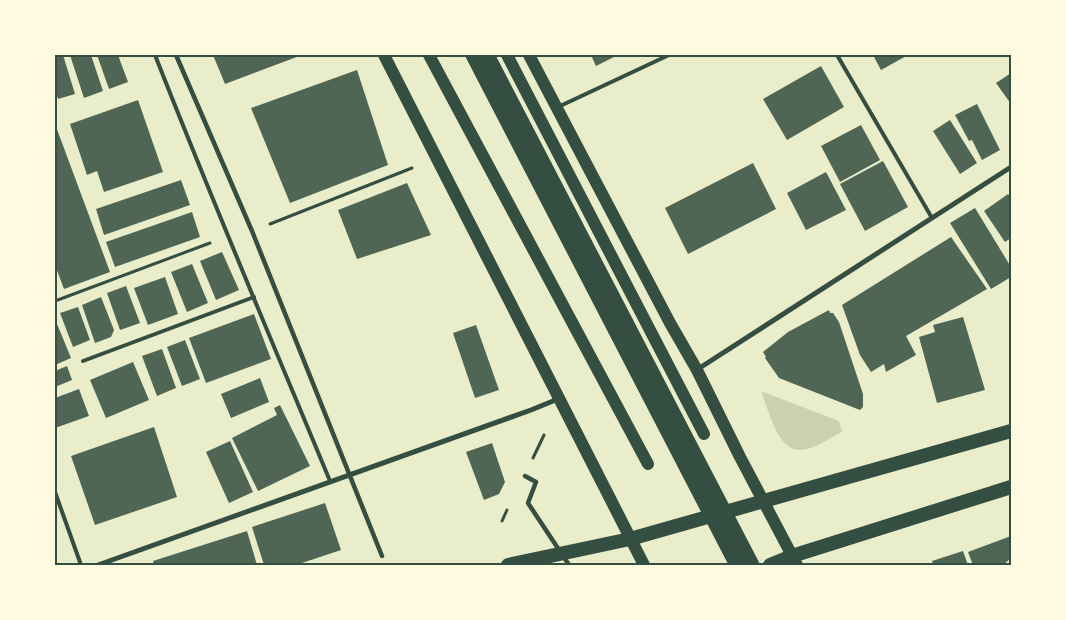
<svg xmlns="http://www.w3.org/2000/svg" width="1066" height="620" font-family="'Sofia Sans Condensed',sans-serif">
<rect width="100%" height="100%" fill="#e9edc9"/>
<path fill="#cad2ad" d="M761,391L839,421L842,432C831,437 819,446 807,449C778,458 769,410 761,391Z"/>
<g fill="#4f6655">
<polygon points="55,55 63,55 75,94 58,99 55,90"/>
<polygon points="70,55 91,55 103,91 84,98"/>
<polygon points="97,55 118,55 128,82 109,89"/>
<polygon points="213,55 302,55 225,84"/>
<polygon points="591,55 618,55 596,66"/>
<polygon points="873,55 908,55 881,70"/>
<polygon points="821,66 844,107 787,140 763,99"/>
<polygon points="357,70 388,165 290,203 251,108"/>
<polygon points="1011,73 1011,104 996,83"/>
<polygon points="138,100 163,172 104,192 97,171 87,175 70,124"/>
<polygon points="977,104 1000,150 982,160 972,140 969,141 955,115"/>
<polygon points="950,120 977,163 960,174 933,131"/>
<polygon points="55,124 110,272 64,289 55,265"/>
<polygon points="861,125 880,160 840,182 821,146"/>
<polygon points="883,161 908,207 865,231 840,184"/>
<polygon points="753,163 776,209 688,254 665,208"/>
<polygon points="826,172 846,210 806,230 787,193"/>
<polygon points="181,180 190,205 104,235 96,209"/>
<polygon points="407,183 431,235 357,259 338,210"/>
<polygon points="1008,194 1011,198 1011,238 1005,242 984,211"/>
<polygon points="975,208 1011,267 1011,277 991,289 950,223"/>
<polygon points="192,212 200,237 115,267 106,242"/>
<polygon points="951,237 987,289 906,336 916,355 886,372 884,364 871,372 860,355 842,305"/>
<polygon points="222,252 239,290 216,300 200,261"/>
<polygon points="192,264 208,303 187,312 171,272"/>
<polygon points="165,277 178,314 148,325 134,288"/>
<polygon points="126,286 140,323 120,330 107,293"/>
<polygon points="101,297 114,330 111,337 95,343 82,305"/>
<polygon points="78,307 90,340 73,347 60,313"/>
<polygon points="829,310 830,313 833,313 839,322 863,394 863,407 860,410 779,378 765,358 766,357 763,352 788,332"/>
<polygon points="254,314 271,359 206,383 189,338"/>
<polygon points="963,317 985,390 937,403 919,337 935,332 933,325"/>
<polygon points="55,319 71,358 55,365"/>
<polygon points="476,325 499,390 475,398 453,333"/>
<polygon points="185,340 200,379 182,386 167,347"/>
<polygon points="162,349 176,388 157,396 142,356"/>
<polygon points="133,362 149,400 106,418 90,380"/>
<polygon points="67,366 72,380 55,387 55,371"/>
<polygon points="260,378 269,402 231,418 221,394"/>
<polygon points="79,389 89,416 55,428 55,398"/>
<polygon points="280,405 310,466 258,491 232,438 277,415 274,408"/>
<polygon points="154,427 177,497 95,525 71,456"/>
<polygon points="230,441 253,492 229,503 206,452"/>
<polygon points="492,443 505,482 499,494 484,500 466,452"/>
<polygon points="325,503 341,550 296,565 264,565 252,527"/>
<polygon points="247,531 257,565 154,565 153,561"/>
<polygon points="1011,536 1011,558 1003,565 973,565 968,552"/>
<polygon points="963,551 968,565 933,565 932,561"/>
</g>
<g fill="none" stroke-linecap="round" stroke-linejoin="round">
<g stroke="#344e41" stroke-width="3">
<polyline points="270,224 412,168"/>
<polyline points="55,301 210,243"/>
<polyline points="533,458 544,435"/>
<polyline points="502,521 507,510"/>
</g>
<g stroke="#344e41" stroke-width="4">
<path d="M155,55C211,198 271,339 330,481"/>
<polyline points="837,55 932,218"/>
<polyline points="558,107 669,55"/>
<polyline points="83,361 254,297"/>
<polyline points="55,492 81,565"/>
</g>
<g stroke="#344e41" stroke-width="4.5">
<polyline points="176,55 252,231 382,556"/>
<polyline points="525,476 536,482 528,503 569,565"/>
</g>
<g stroke="#344e41" stroke-width="5">
<polyline points="698,369 1011,167"/>
<polyline points="98,565 531,410 558,399"/>
</g>
<g stroke="#344e41" stroke-width="12">
<polyline points="384,55 644,565"/>
<polyline points="429,55 648,464"/>
<polyline points="507,55 704,434"/>
<polyline points="529,55 670,323 697,370 740,457 797,565"/>
</g>
<g stroke="#344e41" stroke-width="14">
<polyline points="508,565 630,539 1011,431"/>
<polyline points="770,565 792,556 1011,487"/>
</g>
<g stroke="#344e41" stroke-width="15">
<polyline points="473,55 737,565"/>
<polyline points="487,55 752,565"/>
</g>
</g>
<rect width="1066" height="620" fill="none" stroke="#fefae0" stroke-width="112"/>
<rect x="56" y="56" width="954" height="508" fill="none" stroke="#344e41" stroke-width="2"/>
</svg>
